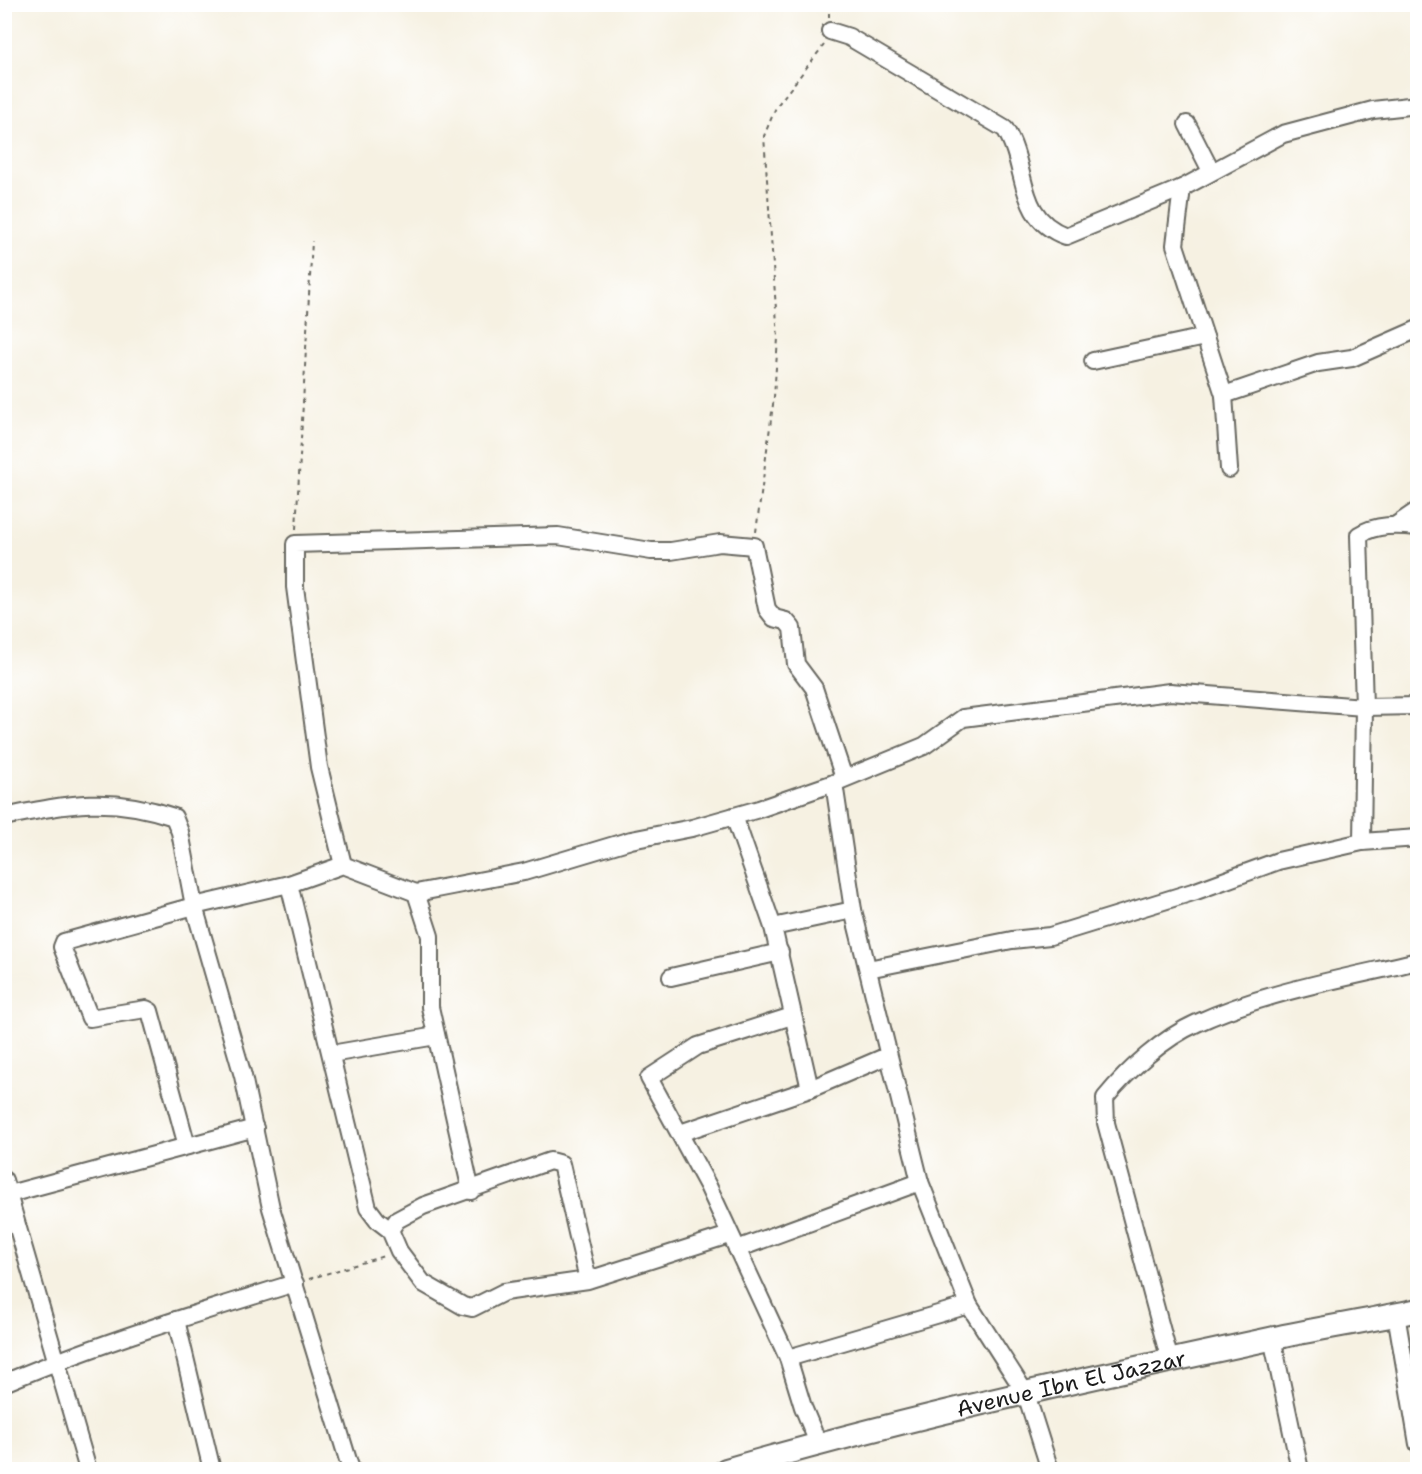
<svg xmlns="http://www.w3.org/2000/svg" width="1422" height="1474" font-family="'Shantell Sans',sans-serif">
<rect width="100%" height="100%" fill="#fff"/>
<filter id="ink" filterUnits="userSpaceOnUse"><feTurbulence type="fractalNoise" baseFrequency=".0167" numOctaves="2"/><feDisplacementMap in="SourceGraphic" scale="12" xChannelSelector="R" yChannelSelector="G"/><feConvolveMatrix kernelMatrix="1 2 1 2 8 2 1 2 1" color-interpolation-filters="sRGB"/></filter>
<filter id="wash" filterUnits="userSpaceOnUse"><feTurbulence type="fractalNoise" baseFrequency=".008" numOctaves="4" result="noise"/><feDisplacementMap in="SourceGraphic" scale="24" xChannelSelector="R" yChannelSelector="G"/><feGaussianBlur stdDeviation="1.35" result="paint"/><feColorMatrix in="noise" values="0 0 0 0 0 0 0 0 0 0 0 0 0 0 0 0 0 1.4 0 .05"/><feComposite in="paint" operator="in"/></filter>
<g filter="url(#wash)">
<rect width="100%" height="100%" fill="#f6f1e2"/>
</g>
<g filter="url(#ink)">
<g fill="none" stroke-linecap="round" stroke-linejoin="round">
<g stroke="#686761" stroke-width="20">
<g id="street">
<path d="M830,31L849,37L1005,129C1029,167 1015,218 1066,236L1182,188L1283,134L1373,110L1418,105"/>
<polyline points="1187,124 1211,171"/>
<polyline points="1182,188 1175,245 1224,395 1229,469"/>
<polyline points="1093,361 1205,337"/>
<polyline points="1224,395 1318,363 1352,358 1418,329"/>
<polyline points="1396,525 1418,510"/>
<polyline points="834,783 853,910 920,1182 969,1305 1026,1394 1050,1470"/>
<polyline points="734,816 773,927"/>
<path d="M4,817C68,804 110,795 174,817L180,832L194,906L243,1076L271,1208L351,1470"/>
<path d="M1362,842L1364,707L1359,535C1376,524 1397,525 1418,527"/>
<polyline points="343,865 319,767 295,587 295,544 558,536 651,551 671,551 720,543 754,546 767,609 774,618 786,621 792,628 796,664 814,688 844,778"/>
<polyline points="289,884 368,1208 377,1220 390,1230"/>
<polyline points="416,893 524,872 631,840 692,828 759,809 834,783 924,746 963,718 1170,692 1364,707 1418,706"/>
<polyline points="868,969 1012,940 1050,936 1196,891 1278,861 1362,842 1418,838"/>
<polyline points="671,977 780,952"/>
<polyline points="792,1016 698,1046 649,1078 708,1186 788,1358 803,1407 818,1443"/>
<polyline points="331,1054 436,1036"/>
<polyline points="810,1089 773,927 853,910"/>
<polyline points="680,1133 810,1089 887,1056"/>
<polyline points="187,1146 150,1011 146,1009 90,1018 62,947 64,942 194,906 289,884 343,865 416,893 430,936 430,1007 471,1191"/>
<polyline points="4,1180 88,1470"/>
<polyline points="9,1194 255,1128"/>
<polyline points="737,1249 920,1182"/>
<polyline points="588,1280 561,1164 550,1161 423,1206 397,1220 390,1230 399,1251 423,1283 463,1306 472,1308 504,1292 588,1280 729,1235"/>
<polyline points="1396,1314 1418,1444"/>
<polyline points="176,1320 212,1470"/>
<polyline points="1272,1338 1300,1470"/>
<polyline points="788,1358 969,1305"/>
<path d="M1170,1361L1106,1123L1105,1098C1128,1070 1163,1038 1197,1023C1265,992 1345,978 1418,961"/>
<path d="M4,1383C99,1343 197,1313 295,1283"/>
</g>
</g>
<g stroke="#686761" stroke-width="26">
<g id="secondary">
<path id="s1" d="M726,1470C905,1418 1088,1378 1270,1339C1319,1328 1369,1321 1418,1310"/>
</g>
</g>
<g stroke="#686761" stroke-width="2" stroke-dasharray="4.5 4.5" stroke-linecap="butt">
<polyline points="829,4 829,17"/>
<polyline points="296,529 312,241"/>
<polyline points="756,532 774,397 778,338 764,136 776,107 824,45"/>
<polyline points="309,1279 384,1256"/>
</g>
<use href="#street" stroke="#fff" stroke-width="16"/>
<use href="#secondary" stroke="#fff" stroke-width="22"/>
</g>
</g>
<g text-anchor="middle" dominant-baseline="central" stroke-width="4.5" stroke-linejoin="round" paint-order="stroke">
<g font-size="22" fill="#1c1c1c" stroke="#fff">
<text stroke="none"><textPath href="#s1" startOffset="356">Avenue Ibn El Jazzar</textPath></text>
</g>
</g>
<rect width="1422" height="1474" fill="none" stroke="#fff" stroke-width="24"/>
</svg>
